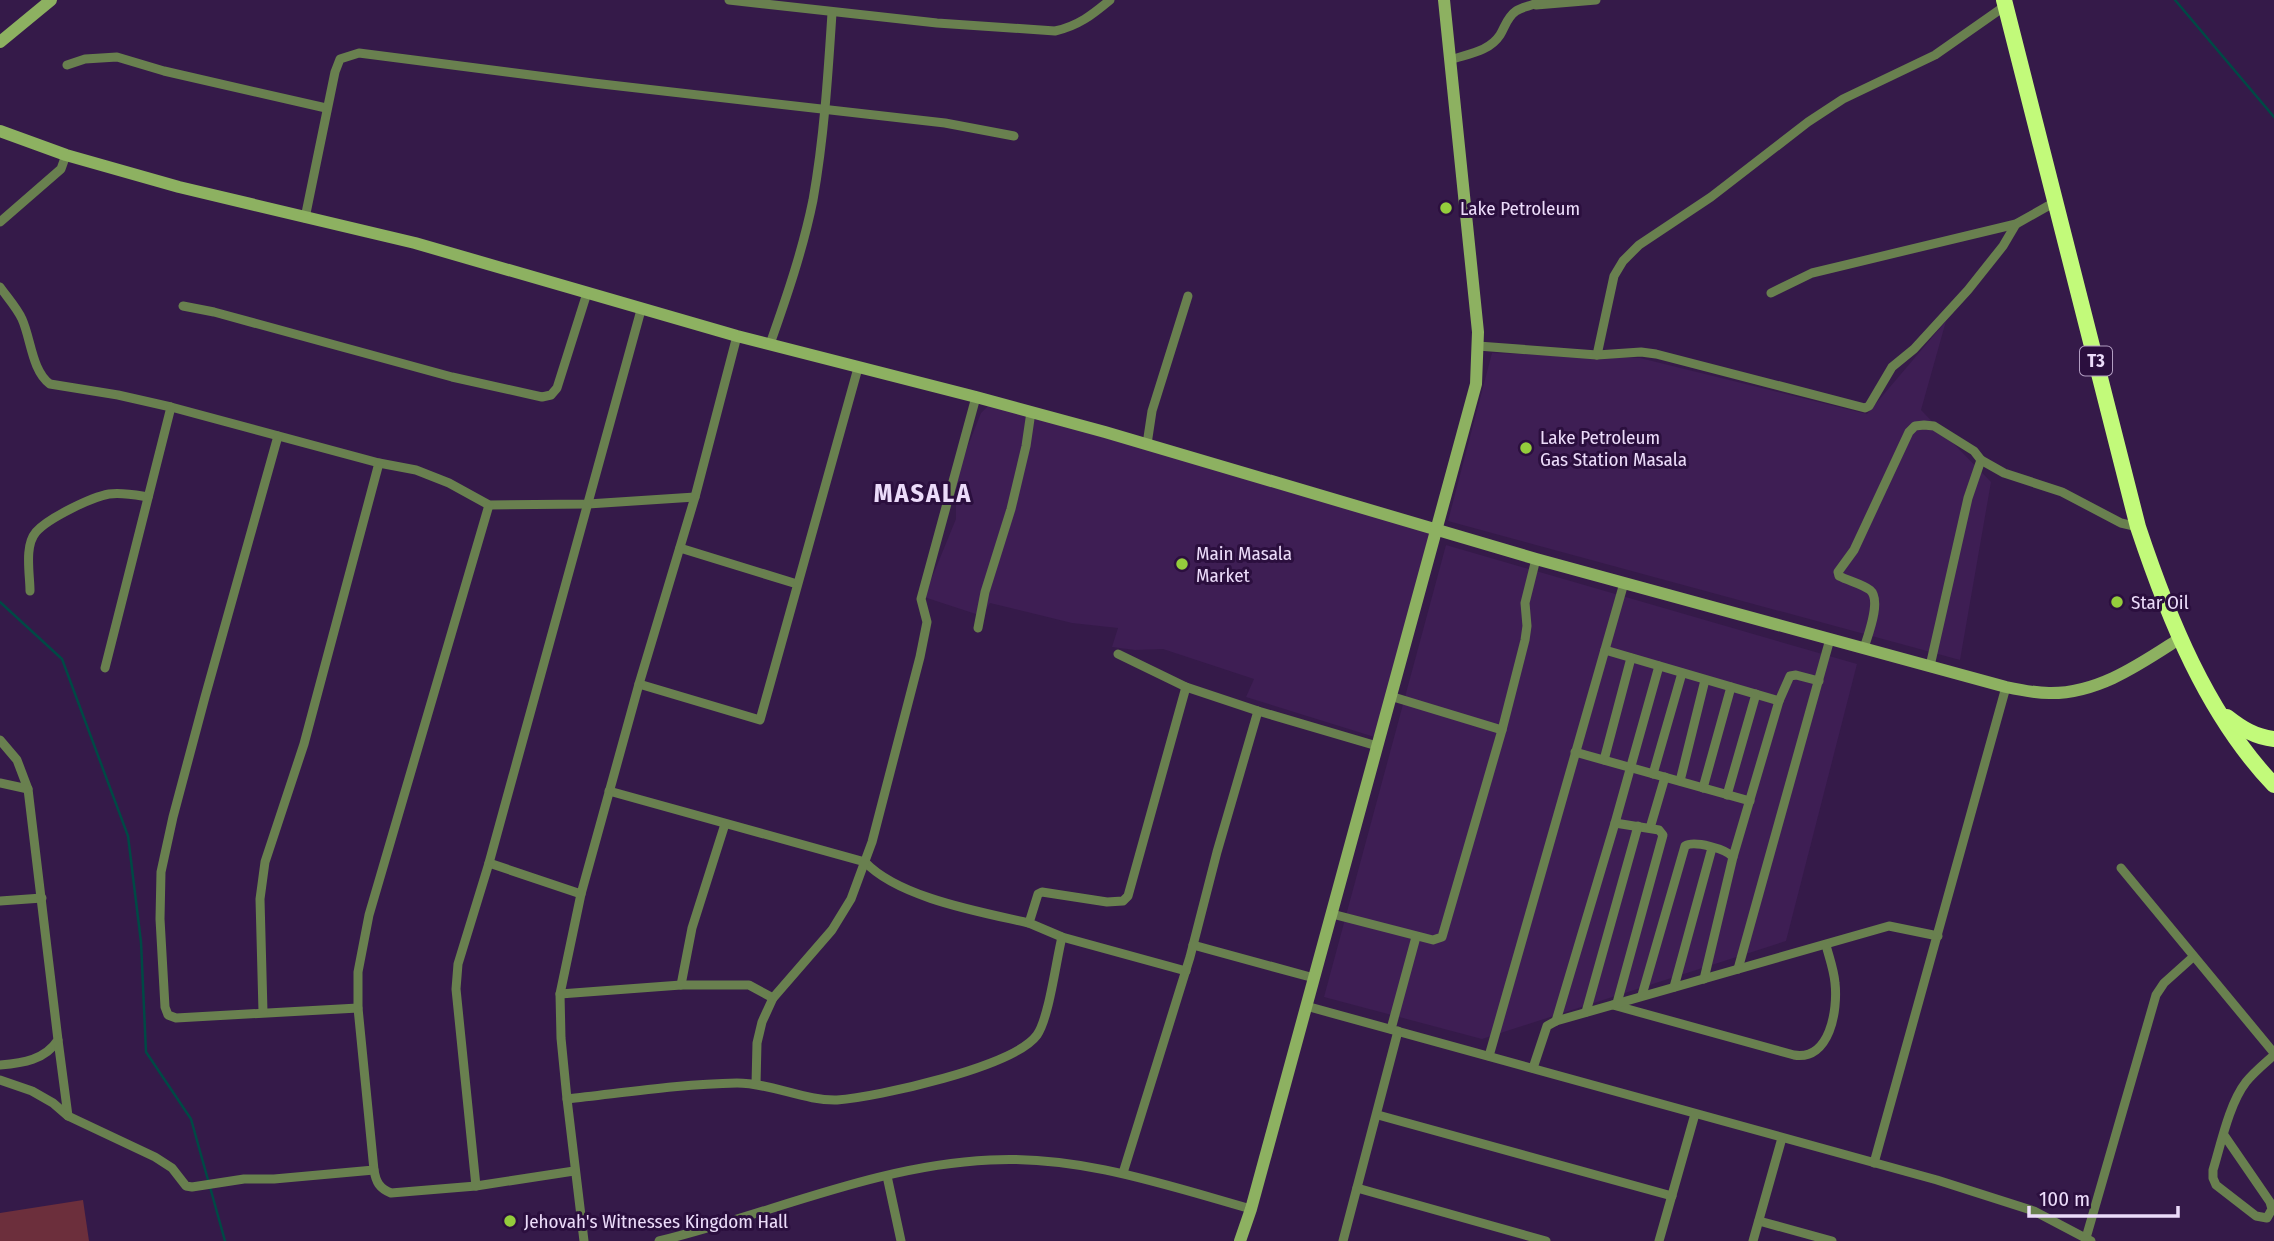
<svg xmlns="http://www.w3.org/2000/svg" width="2274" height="1241" font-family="'Fira Sans Condensed',sans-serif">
<rect width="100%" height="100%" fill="#351a49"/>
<g fill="#3e1e54">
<polygon points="1946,321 1921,410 1991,482 1960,660 1448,521 1492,353 1640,358 1867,414"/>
<polygon points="994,400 1436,531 1381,739 1246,697 1254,679 1163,649 1135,650 1112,647 1118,628 1072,623 990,603 982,616 924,597 956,519 956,476 981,413"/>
<polygon points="1446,545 1857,664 1786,941 1482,1039 1324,997"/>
</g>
<polygon fill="#6c2f3c" points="83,1200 89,1241 0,1241 0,1213"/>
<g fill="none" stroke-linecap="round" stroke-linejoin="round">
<g stroke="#004945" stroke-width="2.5">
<polyline points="2175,0 2274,117"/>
<polyline points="0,602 62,659 128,836 141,942 146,1052 191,1119 208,1180"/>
<polyline points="210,1187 225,1241"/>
</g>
<g stroke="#69804f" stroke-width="9">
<path d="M729,0L937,23L1055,31C1078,26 1092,15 1110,0"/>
<polyline points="1536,5 1596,0"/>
<path d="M1450,60C1467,54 1489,52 1500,35C1505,27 1507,17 1516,11C1523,6 1534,6 1542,0"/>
<polyline points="67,65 85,59 117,57 164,71 326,108"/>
<polyline points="305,218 335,72 340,59 359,53 593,83 945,123 1014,136"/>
<polyline points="0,222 61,169 66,155"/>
<path d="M0,287C7,297 17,308 22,319C31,339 32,371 50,384L118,395L171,407L379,463L416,470L449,483L489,505L588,504L695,497"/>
<polyline points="1771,293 1812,273 2016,224 2055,202"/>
<polyline points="183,306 214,312 452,377 542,397 551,395 557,388 587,293"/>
<path d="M770,344C787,296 803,249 813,200C824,138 828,75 832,13"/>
<polyline points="1478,346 1597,355 1641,352 1656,354 1865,408 1869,406 1892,367 1914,349 1968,290 2003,246 2016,224"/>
<polyline points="1597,355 1614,276 1623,261 1639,245 1711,197 1808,122 1843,99 1935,55 2005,6"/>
<polyline points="278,436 205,697 173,817 161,872 160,919 165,1007 168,1015 176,1018 358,1008"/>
<polyline points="1147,444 1152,411 1188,296"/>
<path d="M489,505L369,915L358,972V1008L374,1170C376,1182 379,1188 391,1193L476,1186L574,1171"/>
<polyline points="680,548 797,584"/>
<path d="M30,591C30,574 24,546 36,532C48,518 92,497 109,494C122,492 136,495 148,497"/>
<polyline points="978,628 985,592 1011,509 1026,446 1031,412"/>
<path d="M1864,648C1868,635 1882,600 1870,590C1862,584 1849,581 1839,576L1838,572L1854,550L1909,432L1915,426L1924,425L1934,426L1974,451L1981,460L2004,473L2062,492L2121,523L2138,527"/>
<polyline points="1605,650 1779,701 1733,857 1704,979"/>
<polyline points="1118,654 1186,687 1258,711 1377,746"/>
<polyline points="1930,666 1968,498 1981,460"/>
<polyline points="105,668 171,407"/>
<polyline points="639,684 760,720 858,368"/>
<polyline points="1390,696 1502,730"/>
<polyline points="1779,701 1790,676 1796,675 1819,681"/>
<path d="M0,740L17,760L28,789L58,1040C45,1060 23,1063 0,1065"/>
<polyline points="1575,752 1750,801"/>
<polyline points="1604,760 1631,658"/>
<polyline points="1653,774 1682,673"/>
<polyline points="1680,781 1705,680"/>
<polyline points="0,783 28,789"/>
<polyline points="1703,788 1731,687"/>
<path d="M609,791L865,862C899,898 981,912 1029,923"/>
<polyline points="1727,795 1756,694"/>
<polyline points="1615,823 1659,830 1663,835 1617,1003"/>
<polyline points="1650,828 1665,777"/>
<polyline points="489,863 581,894"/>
<polyline points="2121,868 2274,1053"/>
<polyline points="0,901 42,898"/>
<polyline points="1332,914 1433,940 1442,937 1502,730 1525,640 1527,626 1525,603 1536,559"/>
<polyline points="1193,945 1314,978"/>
<polyline points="1738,969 1830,639"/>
<polyline points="1186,971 1062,937 1029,923 1038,894 1042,892 1107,902 1123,901 1128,896 1186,687"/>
<polyline points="681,985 692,928 725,824"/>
<polyline points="1674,987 1712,848"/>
<polyline points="560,994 681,985 749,985 773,998"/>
<path d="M1642,995L1685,846C1694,840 1726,849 1733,857"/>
<path d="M1613,1005L1794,1055C1830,1061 1838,1010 1835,983C1834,970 1829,957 1826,945"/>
<polyline points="1306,1006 1937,1180 2034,1211 2091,1241"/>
<polyline points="263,1012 260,899 265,862 304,744 379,463"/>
<polyline points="1586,1012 1638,826"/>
<polyline points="1556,1021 1615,823 1659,666"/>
<polyline points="1391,1029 1416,937"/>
<polyline points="58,1040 68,1116"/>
<polyline points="1489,1056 1624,583"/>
<polyline points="1533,1068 1547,1026 1556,1021 1889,926 1938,936"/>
<polyline points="0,1080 32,1091 53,1103 68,1116 155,1157 172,1168 186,1186 192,1187 244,1179 274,1179 374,1170"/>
<polyline points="756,1084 757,1043 762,1022 773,998 832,930 851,899 872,842 920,657 927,622 921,599 976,397"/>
<path d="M567,1099C623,1093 680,1084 737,1083C771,1083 805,1101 837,1100C877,1097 1014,1067 1037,1035C1049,1018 1056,961 1062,937"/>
<polyline points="1378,1115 1672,1196"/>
<path d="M2224,1135L2270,1202L2272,1209L2267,1218L2256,1216L2216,1185L2213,1178V1170C2221,1144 2229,1104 2246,1082C2254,1072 2264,1064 2274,1055"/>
<polyline points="1874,1163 2006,687"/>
<polyline points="1123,1173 1190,957 1217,852 1258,711"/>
<polyline points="887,1176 901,1241"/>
<polyline points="476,1186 456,989 458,964 489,863 641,310"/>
<polyline points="1357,1188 1546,1241"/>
<polyline points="1759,1221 1832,1241"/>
<polyline points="2086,1238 2156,995 2164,983 2193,957"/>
<polyline points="584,1241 567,1099 561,1038 560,994 581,894 639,684 695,497 737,336"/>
<path d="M659,1241C768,1215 876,1165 990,1160C1079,1155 1166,1185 1251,1209"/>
<polyline points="1343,1241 1398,1031"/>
<polyline points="1659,1241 1695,1114"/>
<polyline points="1753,1241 1782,1138"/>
</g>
<g stroke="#8db161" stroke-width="12">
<polyline points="0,42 51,0"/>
<path d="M0,131L66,155L179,187L415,243L737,336L976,397L1105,432L1536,559L2006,687C2020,690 2035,693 2049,693C2098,694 2140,664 2179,639"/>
<polyline points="1240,1241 1251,1209 1476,384 1478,332 1444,0"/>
</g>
<g stroke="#c2fa7a" stroke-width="16">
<path d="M2004,0L2138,527C2168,617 2207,715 2274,785"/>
<path d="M2227,717C2241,728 2255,737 2274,739"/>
</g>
</g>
<g fill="#94cc3c" stroke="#2b0f3e" stroke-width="2.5">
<circle cx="1446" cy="208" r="7"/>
<circle cx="1526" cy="448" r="7"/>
<circle cx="1182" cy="564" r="7"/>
<circle cx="2117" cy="602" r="7"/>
<circle cx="510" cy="1221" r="7"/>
</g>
<g text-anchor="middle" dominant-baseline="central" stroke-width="6" stroke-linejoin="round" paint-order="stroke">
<rect fill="#2b0f3e" stroke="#b29ec2" stroke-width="2" x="2080" y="346.5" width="32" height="29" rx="5"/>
<g font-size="18" font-weight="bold" fill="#ecdcfa">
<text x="2096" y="361">T3</text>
</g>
<g font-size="19" fill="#ecdcfa" stroke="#2b0f3e" text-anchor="start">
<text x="1460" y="208">Lake Petroleum</text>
<text x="1540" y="437">Lake Petroleum<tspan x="1540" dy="22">Gas Station Masala</tspan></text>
<text x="1196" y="553">Main Masala<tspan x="1196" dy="22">Market</tspan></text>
<text x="2131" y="602">Star Oil</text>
<text x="524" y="1221">Jehovah's Witnesses Kingdom Hall</text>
</g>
<g font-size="26" font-weight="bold" letter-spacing="2" fill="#ecdcfa" stroke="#2b0f3e">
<text x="923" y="493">MASALA</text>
</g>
</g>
<path d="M2029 1206v10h149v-10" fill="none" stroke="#ecdcfa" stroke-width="3.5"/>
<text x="2039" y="1206" font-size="21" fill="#ecdcfa" stroke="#2b0f3e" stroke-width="5" paint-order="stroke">100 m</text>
</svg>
